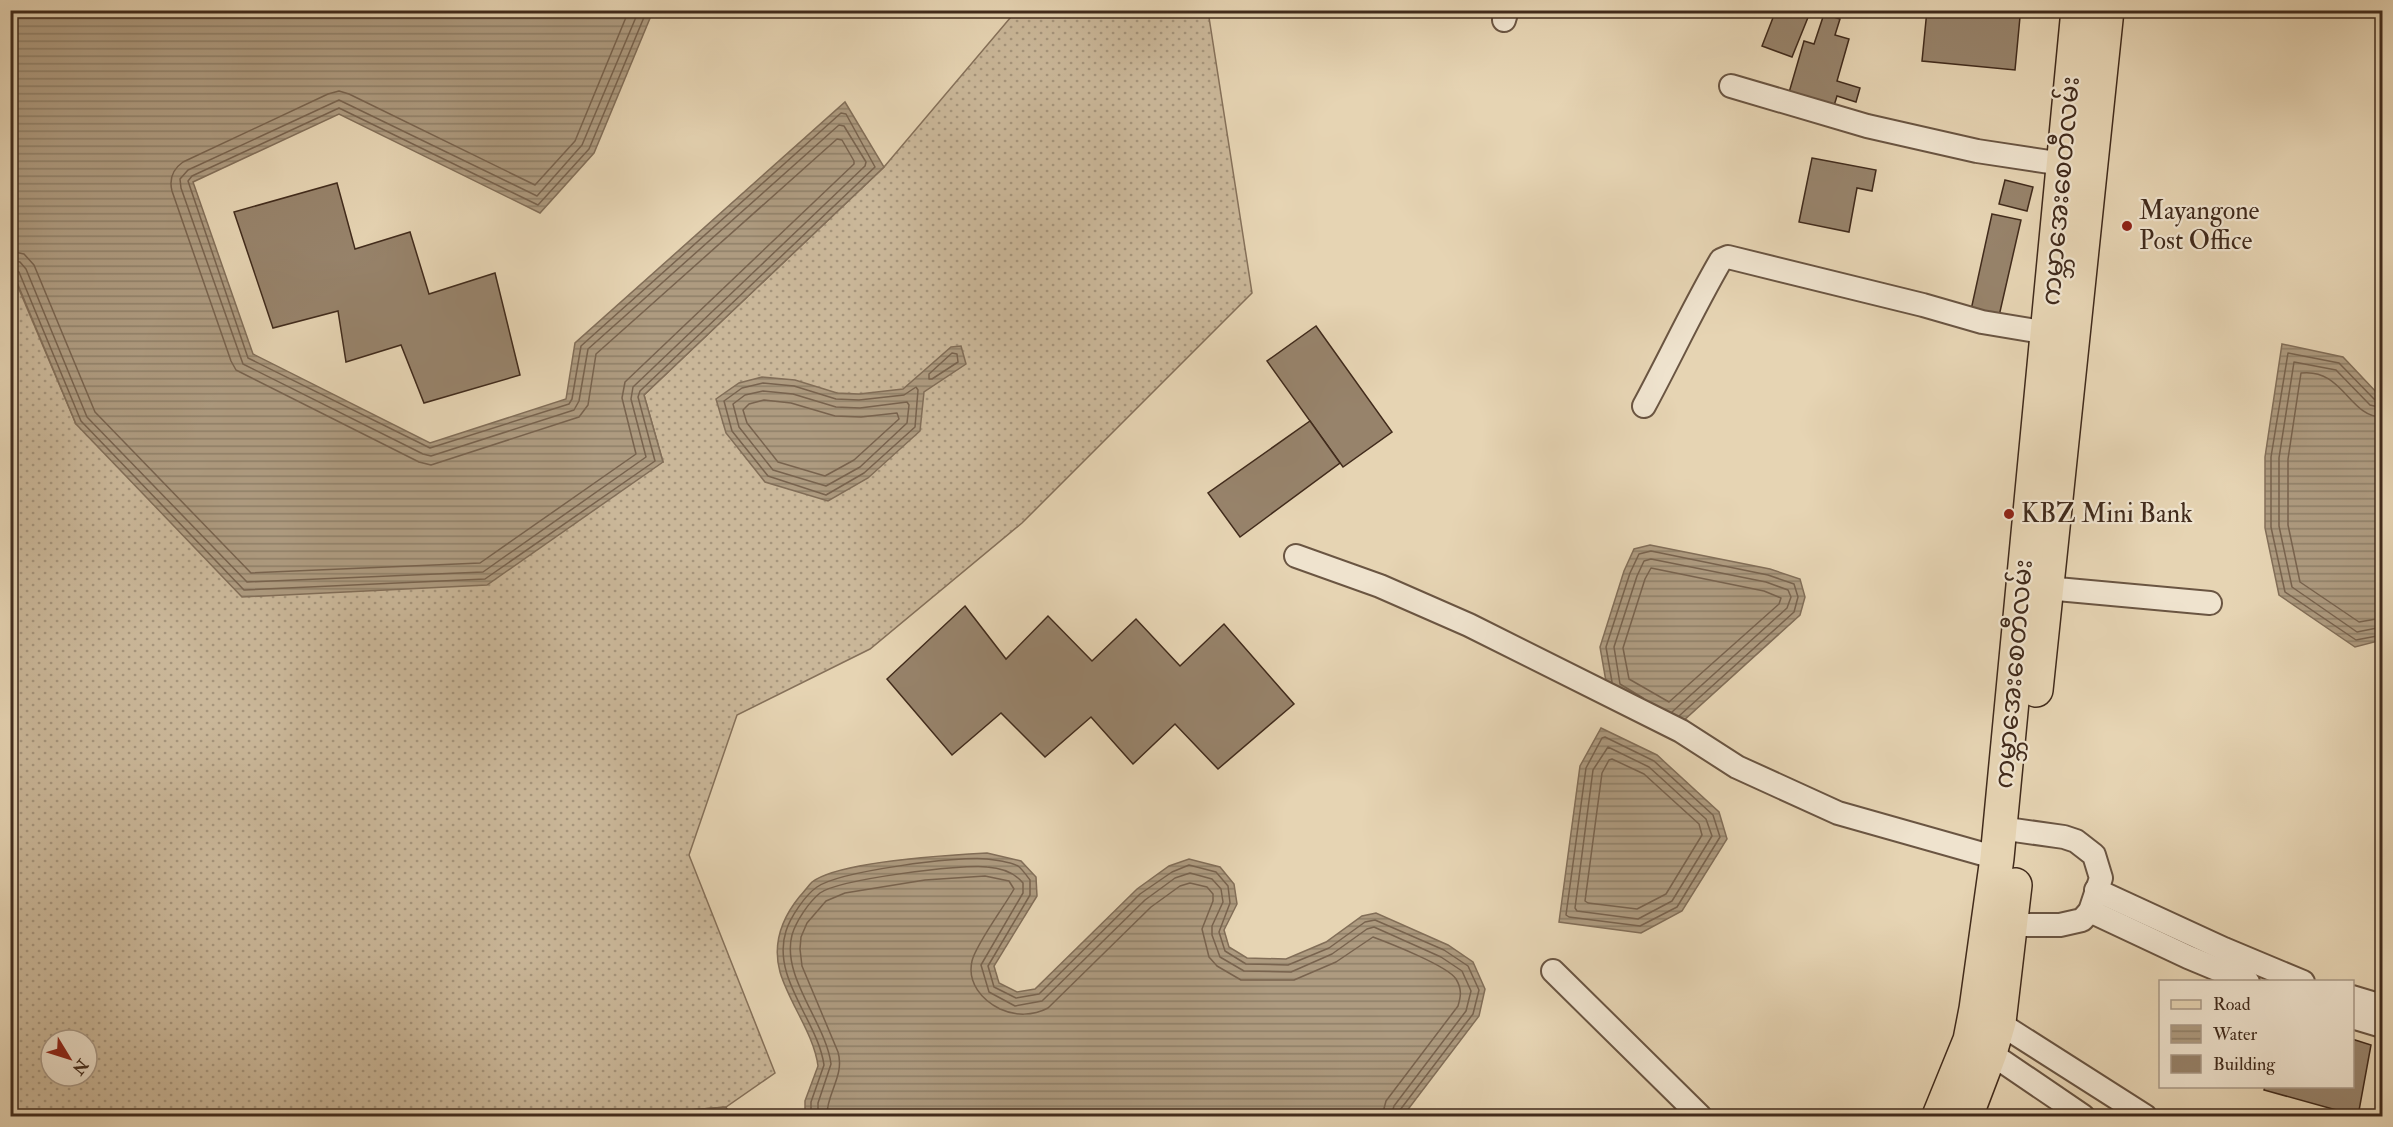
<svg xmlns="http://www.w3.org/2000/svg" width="2393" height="1127" font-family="'IM FELL Double Pica','Noto Sans Myanmar',serif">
<defs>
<pattern id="grass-dots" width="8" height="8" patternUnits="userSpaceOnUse" patternTransform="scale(1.5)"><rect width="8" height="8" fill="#cab799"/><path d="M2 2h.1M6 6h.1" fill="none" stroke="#a6957c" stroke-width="1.8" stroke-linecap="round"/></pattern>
<pattern id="water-rules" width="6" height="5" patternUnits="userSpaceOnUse" patternTransform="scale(1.5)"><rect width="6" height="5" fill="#ae9b80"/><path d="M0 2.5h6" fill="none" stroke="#8f7f68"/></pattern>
</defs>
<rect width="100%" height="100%" fill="#e6d4b3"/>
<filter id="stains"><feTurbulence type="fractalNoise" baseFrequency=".00333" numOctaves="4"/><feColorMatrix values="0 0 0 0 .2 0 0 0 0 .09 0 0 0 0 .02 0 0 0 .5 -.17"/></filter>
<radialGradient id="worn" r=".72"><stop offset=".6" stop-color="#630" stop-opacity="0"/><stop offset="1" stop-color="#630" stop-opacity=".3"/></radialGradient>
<path fill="url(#grass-dots)" stroke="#86715a" stroke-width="1.5" fill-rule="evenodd" d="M1016,11H1208L1252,293L1022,523L870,649L737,715L689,855L775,1073L726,1107L616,1116H11L10,268L76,424L663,462L644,395L884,167ZM51,1040H87V1076H51Z"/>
<g fill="url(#water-rules)" stroke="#826e58" stroke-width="1.5">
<polygon points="10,11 653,11 594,153 540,213 339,114 193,182 253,354 430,443 566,399 575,343 845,102 884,167 644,395 663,462 487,585 242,597 76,424 11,268"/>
<polygon points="2282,344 2343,357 2379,395 2382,395 2382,640 2355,647 2279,595 2265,528 2265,457"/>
<polygon points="961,346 966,364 924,392 920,431 868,478 828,501 765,482 726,433 716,399 739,383 762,377 795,380 837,393 859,394 903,389 951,347"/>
<polygon points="1650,545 1770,569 1800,579 1805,597 1800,615 1672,731 1608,693 1600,647 1624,571 1634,549"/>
<polygon points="1601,728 1657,755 1719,812 1727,839 1682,911 1641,933 1559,922 1580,766"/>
<path d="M987,853L1021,861L1036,877L1037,896L994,966L999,983L1017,992L1035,989L1137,889L1169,866L1189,859L1220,867L1234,884L1237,904L1224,930L1229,947L1247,958L1286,959L1326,942L1362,916L1376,913L1448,945L1473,962L1485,989L1479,1016L1403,1116H805V1101L818,1066C814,1034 789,1003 780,972C772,943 782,918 800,896C804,892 808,886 812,882C840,861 949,855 987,853Z"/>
<polygon points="726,1107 731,1116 616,1116"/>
</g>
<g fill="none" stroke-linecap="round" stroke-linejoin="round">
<g stroke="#78634e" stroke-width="1.5">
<path d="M10,251L24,254L34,265L95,412L251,573L480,563L636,454L622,398L625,382L854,164V161L842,140L837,139L596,354L588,405L579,417L431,465L419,462L236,370L231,361L172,191C169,179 173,169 183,162L328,94L339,91L349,94L535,185L575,141L629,10"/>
<polyline points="10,260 20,262 26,269 87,417 247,582 483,572 646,457 631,399 633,387 865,166 866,162 844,126 839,125 588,349 579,401 574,410 431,456 423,454 243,364 181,188 180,179 188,170 339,100 537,196 582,145 639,10"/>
<polyline points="10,268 19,272 81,421 244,590 485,579 655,461 638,397 640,391 875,167 846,114 841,113 581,346 572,399 569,404 430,448 248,358 188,181 192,176 339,108 538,205 589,149 647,10"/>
<polygon points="952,353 957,354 958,362 932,379 929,379 929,374"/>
<polygon points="763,383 794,386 836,399 859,400 904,395 916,387 918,390 915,427 864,473 826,495 768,476 732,431 724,401 742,388"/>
<polygon points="763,391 793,394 836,407 860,408 907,402 909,405 907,423 860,467 826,486 773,470 739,427 733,404 745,395"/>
<polygon points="764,400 791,403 835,416 861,417 897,413 899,419 854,460 825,476 778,462 747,423 743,410 749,404"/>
<polyline points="2382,401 2374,399 2339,363 2288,353 2271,457 2271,527 2285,592 2356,640 2382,635"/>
<polyline points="2382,408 2370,405 2336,370 2294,362 2279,458 2279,526 2292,587 2357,632 2382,627"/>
<path d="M2382,417C2349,417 2343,368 2301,373L2288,459V525L2300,582L2359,622L2382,618"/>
<polygon points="1651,568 1764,591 1781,598 1779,604 1669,702 1629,679 1623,648 1645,579"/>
<polyline points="1612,682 1606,647 1630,573 1639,554 1651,551 1768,575 1794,584 1798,597 1794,612 1679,716"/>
<polyline points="1643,698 1620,684 1614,647 1637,576 1644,561 1651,559 1766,582 1788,590 1791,597 1787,608 1672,712"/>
<polygon points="1605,737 1654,761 1713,815 1720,837 1677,907 1640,926 1569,917 1566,915 1586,768 1602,738"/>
<polygon points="1608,747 1649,767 1706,819 1712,836 1672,901 1638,919 1577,911 1575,908 1593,770"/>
<polygon points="1612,759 1644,774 1699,824 1702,835 1666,894 1637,909 1588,903 1585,901 1602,773 1609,760"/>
<path d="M811,1116V1102L824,1065C818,1021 771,978 786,931C790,918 805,895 817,887C840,871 957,856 987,859C995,860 1011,862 1018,866C1022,869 1027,876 1030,880V895L988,966L994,987L1016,998L1039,994L1140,894L1172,872L1189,865L1216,872L1228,886L1230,903L1219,932L1225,951L1246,964L1288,965L1329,948L1365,922L1375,920L1444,950L1468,966L1479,990L1473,1014L1400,1110L1399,1116"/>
<path d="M818,1116V1103L831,1064C826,1023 781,977 792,935C796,921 809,902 820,893C840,879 961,864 987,867C1001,868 1014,872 1023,883V893L981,965L989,992L1015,1006L1042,1001L1145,900L1175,878L1190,873L1212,879L1221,889L1223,902L1212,926V935L1220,957L1244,971L1291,972L1332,954L1367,929L1374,927L1441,957L1462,971L1471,991L1466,1011L1394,1106L1391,1116"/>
<path d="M827,1116C826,1094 845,1076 838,1052L802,966L800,949L801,937L807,923L826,901L845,893L925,880L985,876L1009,881L1014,889C1004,907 976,944 972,961C967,983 982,1000 1000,1009C1015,1016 1033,1016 1048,1008L1151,907L1180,886L1190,883L1207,887L1213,894V901L1202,929L1209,957L1217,966L1241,980H1294L1336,962L1373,937C1389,943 1448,966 1456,979C1462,989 1461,996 1458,1006L1386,1101L1382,1116"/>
</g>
</g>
<g fill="#97836b" stroke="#412b1c" stroke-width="1.5">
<polygon points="1776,10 1811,10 1792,57 1762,46"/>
<polygon points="1927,10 2020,17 2015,70 1922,61"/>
<polygon points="1824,14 1840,19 1835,35 1849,39 1837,81 1860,88 1856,102 1837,96 1833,109 1788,96 1804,41 1814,44"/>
<polygon points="1812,158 1876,170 1872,191 1857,188 1849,232 1799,222"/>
<polygon points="2005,180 2033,187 2027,211 1999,204"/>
<polygon points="337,183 355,249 410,232 429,294 495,273 520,375 424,403 401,345 346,362 338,311 273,328 234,212"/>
<polygon points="1992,214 2021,220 1999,316 1971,310"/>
<polygon points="1316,326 1392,432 1343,467 1267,361"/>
<polygon points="1310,421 1340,463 1240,537 1208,493"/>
<polygon points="965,606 1006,659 1048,616 1092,661 1136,619 1180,666 1224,624 1294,704 1218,769 1175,724 1133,764 1091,717 1045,757 1001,713 952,755 887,679"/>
<polygon points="2352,1039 2371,1045 2358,1116 2264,1090 2265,1086 2352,1086"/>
</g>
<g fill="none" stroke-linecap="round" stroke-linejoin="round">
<g stroke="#6a5542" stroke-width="26">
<g id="street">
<polyline points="1504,20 1507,10"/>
<polyline points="1731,86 1867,126 1977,151 2063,164"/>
<path d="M1644,406C1670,358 1693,308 1721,260L1728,257L1923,305L1982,322L2048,333"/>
<polyline points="1296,556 1380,586 1469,625 1681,731 1737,767 1838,813 1997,858"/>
<polyline points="2046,588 2210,603"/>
<polyline points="2000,828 2064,837 2076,841 2094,855 2101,878 2090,911 2082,920 2060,925 2011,925"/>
<polyline points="2096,890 2224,949 2303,982"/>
<polyline points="2090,911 2188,957 2248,982"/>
<polyline points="1553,971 1700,1116"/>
<polyline points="2352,997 2382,1006"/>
<polyline points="1988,1016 2145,1116"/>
<polyline points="2352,1017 2382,1026"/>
<polyline points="1980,1046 2083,1116"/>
</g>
</g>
<g stroke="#412b1c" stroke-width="36">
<g id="primary">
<polyline points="2036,690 2107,10"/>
<polyline points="1939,1116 1970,1040 1976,1009 1997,858 2078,10"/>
<polyline points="1966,1116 1990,1053 1999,1022 2015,885"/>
</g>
</g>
<use href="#street" stroke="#efe3ce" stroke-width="22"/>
<use href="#primary" stroke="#e6d4b3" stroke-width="33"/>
</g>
<g fill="#8f2418" stroke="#efe3ce" stroke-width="2">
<circle cx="2127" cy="226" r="6"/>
<circle cx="2009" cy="514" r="6"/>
</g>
<g text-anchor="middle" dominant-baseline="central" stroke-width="4.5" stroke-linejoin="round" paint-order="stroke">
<g font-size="26" fill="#412b1c" stroke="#efe3ce">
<text transform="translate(2061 191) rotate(-85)">ကမ္ဘာအေးစေတီလမ်း</text>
<text transform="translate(2014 674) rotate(-85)">ကမ္ဘာအေးစေတီလမ်း</text>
</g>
<g font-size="26" fill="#412b1c" stroke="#efe3ce" text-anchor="start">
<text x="2139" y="211">Mayangone<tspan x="2139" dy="30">Post Office</tspan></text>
<text x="2021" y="514">KBZ Mini Bank</text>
</g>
</g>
<rect width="2393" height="1127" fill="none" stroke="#e6d4b3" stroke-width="36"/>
<rect x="12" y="12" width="2369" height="1103" fill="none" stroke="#412b1c" stroke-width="3"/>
<rect x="18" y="18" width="2357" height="1091" fill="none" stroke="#412b1c" stroke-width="1.5"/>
<rect x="2159" y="980" width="195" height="108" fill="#efe3ce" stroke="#a99987" stroke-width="1.5"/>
<rect x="2171" y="1000" width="30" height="9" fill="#e6d4b3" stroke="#a99987" stroke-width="1.5"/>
<text x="2213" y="1010" font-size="18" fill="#412b1c">Road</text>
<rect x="2171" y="1025" width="30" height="18" fill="url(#water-rules)" stroke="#a99987" stroke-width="1.5"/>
<text x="2213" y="1040" font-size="18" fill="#412b1c">Water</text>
<rect x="2171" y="1055" width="30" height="18" fill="#97836b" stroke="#a99987" stroke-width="1.5"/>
<text x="2213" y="1070" font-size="18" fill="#412b1c">Building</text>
<g transform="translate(69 1058) rotate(128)"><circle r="28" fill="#efe3ce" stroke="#a99987" stroke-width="1.5"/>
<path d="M0-4.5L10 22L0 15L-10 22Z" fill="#8f2418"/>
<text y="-9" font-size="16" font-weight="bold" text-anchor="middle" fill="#412b1c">N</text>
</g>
<rect width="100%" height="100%" filter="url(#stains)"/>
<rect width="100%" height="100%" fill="url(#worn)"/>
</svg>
